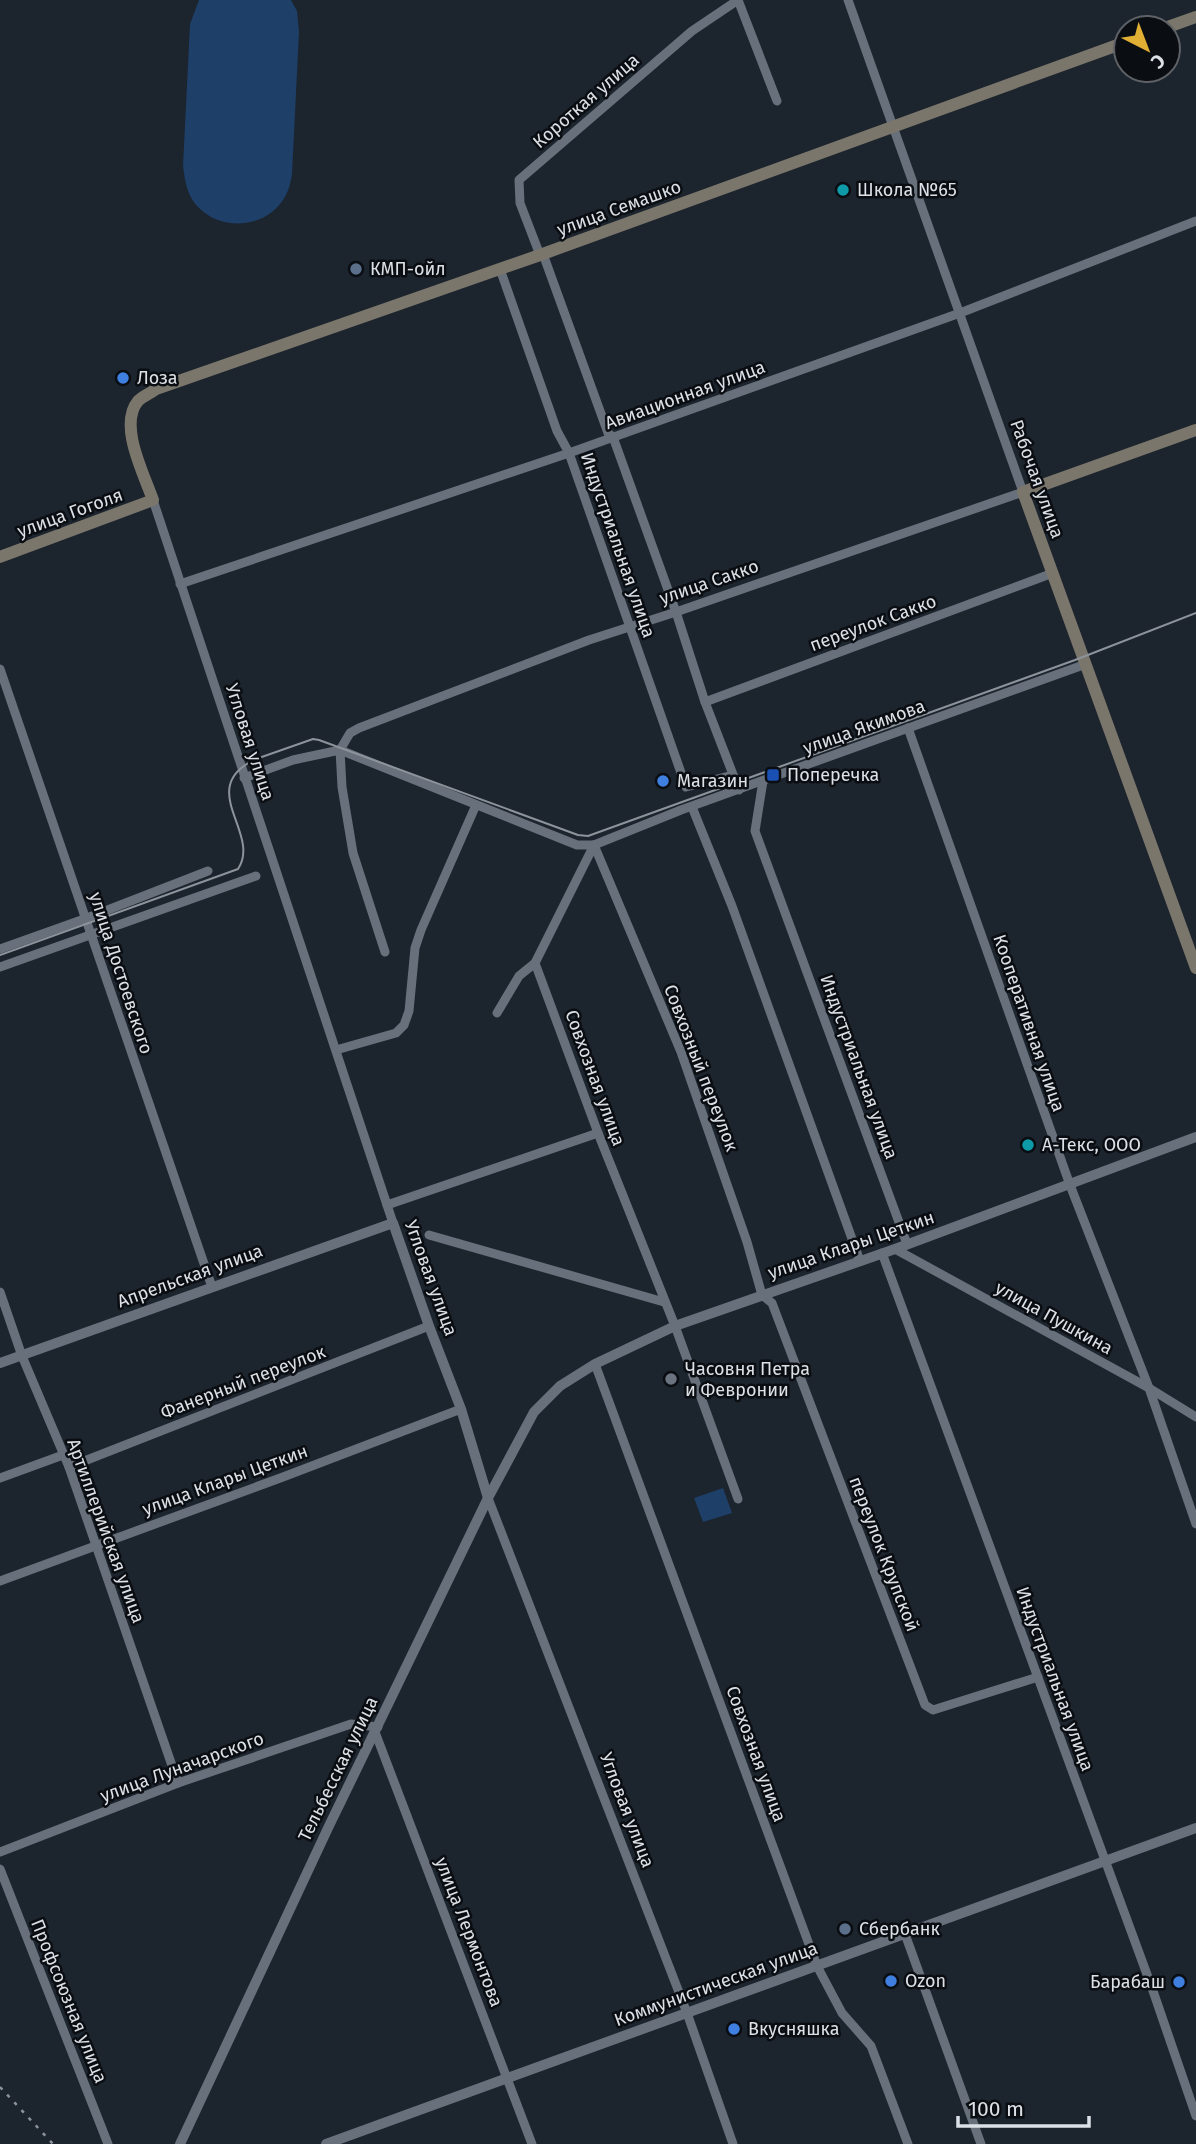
<svg xmlns="http://www.w3.org/2000/svg" width="1196" height="2144" font-family="'Fira Sans',sans-serif">
<rect width="100%" height="100%" fill="#1c242d"/>
<g fill="#1e3f67">
<path d="M199,0H291L297,11L299,32L292,174C291,181 289,189 286,195C269,228 223,233 198,207C187,196 185,181 183,166L190,24Z"/>
<polygon points="723,1488 732,1513 703,1522 694,1498"/>
</g>
<g fill="none" stroke-linecap="round" stroke-linejoin="round">
<g stroke="#67707b" stroke-width="9">
<polyline points="738,0 777,101"/>
<polyline points="543,254 608,433 613,437 676,612 705,702 739,790"/>
<polyline points="540,255 520,203 519,180 692,31 738,0"/>
<polyline points="500,269 557,431 569,453 686,787 733,775"/>
<polyline points="153,500 393,1223"/>
<polyline points="180,584 569,453 960,313 1196,221"/>
<polyline points="0,669 212,1287"/>
<polyline points="705,702 1053,573"/>
<polyline points="908,728 1070,1185 1149,1388 1196,1524"/>
<polyline points="340,750 350,733 359,728 589,640 676,612 1023,492 848,0"/>
<polyline points="340,750 577,845 594,845 681,810 1086,664"/>
<polyline points="340,750 342,787 353,853 385,952"/>
<polyline points="244,778 293,760 340,750"/>
<polyline points="763,781 755,831 907,1244"/>
<polyline points="692,807 732,906 860,1261"/>
<polyline points="594,845 681,1052 747,1242 762,1295 772,1303 925,1705 933,1710 1038,1677"/>
<polyline points="594,845 535,963 598,1133 675,1326"/>
<polyline points="0,949 87,918 208,871"/>
<polyline points="0,967 256,876"/>
<polyline points="497,1013 519,976 535,963"/>
<polyline points="336,1050 396,1033 404,1025 409,1011 415,948 421,930 476,805"/>
<polyline points="387,1205 598,1133"/>
<polyline points="429,1235 664,1302"/>
<polyline points="895,1249 1149,1388 1196,1417"/>
<polyline points="882,1253 1152,1988 1196,2116"/>
<polyline points="0,1292 22,1356 69,1467 178,1783"/>
<polyline points="675,1326 738,1499"/>
<polyline points="595,1364 817,1966 842,2013 871,2046 908,2144"/>
<polyline points="69,1467 429,1326"/>
<polyline points="0,1478 63,1455"/>
<polyline points="488,1498 687,2013 733,2144"/>
<polyline points="0,1581 283,1477 461,1409"/>
<polyline points="375,1732 532,2144"/>
<polyline points="0,1852 178,1783 351,1724 378,1727"/>
<polyline points="0,1869 108,2144"/>
<polyline points="905,1934 981,2144"/>
</g>
<g stroke="#67707b" stroke-width="10">
<polyline points="0,1363 393,1223 429,1326 461,1409 488,1498"/>
<polyline points="180,2144 328,1828 488,1498 534,1412 560,1386 595,1364 675,1326 895,1249 1196,1137"/>
<polyline points="326,2144 1196,1828"/>
</g>
<g stroke="#7a766b" stroke-width="12">
<polyline points="1165,28 1196,17"/>
<polyline points="1196,430 1023,492 1196,968"/>
<path d="M0,557L153,500C144,474 118,425 138,401C143,396 151,393 156,389L540,255L1126,42"/>
</g>
<path stroke="#8c939a" stroke-width="2" d="M0,955L238,869C262,833 194,788 256,759L313,739L319,740L578,835L588,836L1075,660L1196,613"/>
<polyline stroke="#8c939a" stroke-width="2.5" stroke-dasharray="3.5 7" stroke-linecap="butt" points="0,2087 53,2144"/>
</g>
<g fill="#0f9aa8" stroke="#0a0d11" stroke-width="2.5">
<circle cx="843" cy="190" r="7"/>
<circle cx="1028" cy="1145" r="7"/>
</g>
<g fill="#5c6f8a" stroke="#0a0d11" stroke-width="2.5">
<circle cx="356" cy="269" r="7"/>
<circle cx="845" cy="1929" r="7"/>
</g>
<g fill="#3f7fe0" stroke="#0a0d11" stroke-width="2.5">
<circle cx="123" cy="378" r="7"/>
<circle cx="663" cy="781" r="7"/>
<circle cx="891" cy="1981" r="7"/>
<circle cx="1179" cy="1982" r="7"/>
<circle cx="734" cy="2029" r="7"/>
</g>
<rect fill="#1a4fb4" stroke="#0a0d11" stroke-width="2.5" x="766" y="768" width="14" height="14" rx="3.5"/>
<circle fill="#6b7280" stroke="#0a0d11" stroke-width="2.5" cx="671" cy="1379" r="7"/>
<g text-anchor="middle" dominant-baseline="central" stroke-width="5" stroke-linejoin="round" paint-order="stroke">
<g font-size="18" fill="#dce1e7" stroke="#0a0d11">
<text transform="translate(586 101) rotate(-41)">Короткая улица</text>
<text transform="translate(619 208) rotate(-20)">улица Семашко</text>
<text transform="translate(685 395) rotate(-20)">Авиационная улица</text>
<text transform="translate(1037 479) rotate(70)">Рабочая улица</text>
<text transform="translate(70 513) rotate(-20)">улица Гоголя</text>
<text transform="translate(618 545) rotate(71)">Индустриальная улица</text>
<text transform="translate(709 582) rotate(-19)">улица Сакко</text>
<text transform="translate(873 623) rotate(-20)">переулок Сакко</text>
<text transform="translate(864 727) rotate(-20)">улица Якимова</text>
<text transform="translate(250 742) rotate(72)">Угловая улица</text>
<text transform="translate(121 973) rotate(72)">улица Достоевского</text>
<text transform="translate(1029 1023) rotate(71)">Кооперативная улица</text>
<text transform="translate(859 1067) rotate(70)">Индустриальная улица</text>
<text transform="translate(701 1068) rotate(69)">Совхозный переулок</text>
<text transform="translate(595 1078) rotate(70)">Совхозная улица</text>
<text transform="translate(851 1245) rotate(-19)">улица Клары Цеткин</text>
<text transform="translate(190 1276) rotate(-20)">Апрельская улица</text>
<text transform="translate(431 1278) rotate(70)">Угловая улица</text>
<text transform="translate(1054 1318) rotate(29)">улица Пушкина</text>
<text transform="translate(243 1382) rotate(-21)">Фанерный переулок</text>
<text transform="translate(225 1480) rotate(-20)">улица Клары Цеткин</text>
<text transform="translate(106 1531) rotate(70)">Артиллерийская улица</text>
<text transform="translate(884 1554) rotate(69)">переулок Крупской</text>
<text transform="translate(1055 1679) rotate(70)">Индустриальная улица</text>
<text transform="translate(756 1754) rotate(70)">Совхозная улица</text>
<text transform="translate(182 1767) rotate(-20)">улица Луначарского</text>
<text transform="translate(338 1769) rotate(-64)">Тельбесская улица</text>
<text transform="translate(627 1810) rotate(69)">Угловая улица</text>
<text transform="translate(469 1932) rotate(69)">улица Лермонтова</text>
<text transform="translate(716 1984) rotate(-20)">Коммунистическая улица</text>
<text transform="translate(69 2001) rotate(68)">Профсоюзная улица</text>
</g>
<g font-size="18" fill="#dce1e7" stroke="#0a0d11" text-anchor="start">
<text x="857" y="190">Школа №65</text>
<text x="370" y="269">КМП-ойл</text>
<text x="137" y="378">Лоза</text>
<text x="787" y="775">Поперечка</text>
<text x="677" y="781">Магазин</text>
<text x="1042" y="1145">А-Текс, ООО</text>
<text x="685" y="1369">Часовня Петра<tspan x="685" dy="21">и Февронии</tspan></text>
<text x="859" y="1929">Сбербанк</text>
<text x="905" y="1981">Ozon</text>
<text x="1165" y="1982" text-anchor="end">Барабаш</text>
<text x="748" y="2029">Вкусняшка</text>
</g>
</g>
<g transform="translate(1147 49) rotate(138)"><circle r="33" fill="#0a0d11" stroke="#5e6267" stroke-width="2"/>
<path d="M0-5L12 26L0 18L-12 26Z" fill="#e1af34"/>
<text y="-10" font-size="19" font-weight="bold" text-anchor="middle" fill="#dce1e7">С</text>
</g>
<path d="M958 2116v10h131v-10" fill="none" stroke="#dce1e7" stroke-width="3.5"/>
<text x="968" y="2116" font-size="21" fill="#dce1e7" stroke="#0a0d11" stroke-width="5" paint-order="stroke">100 m</text>
</svg>
